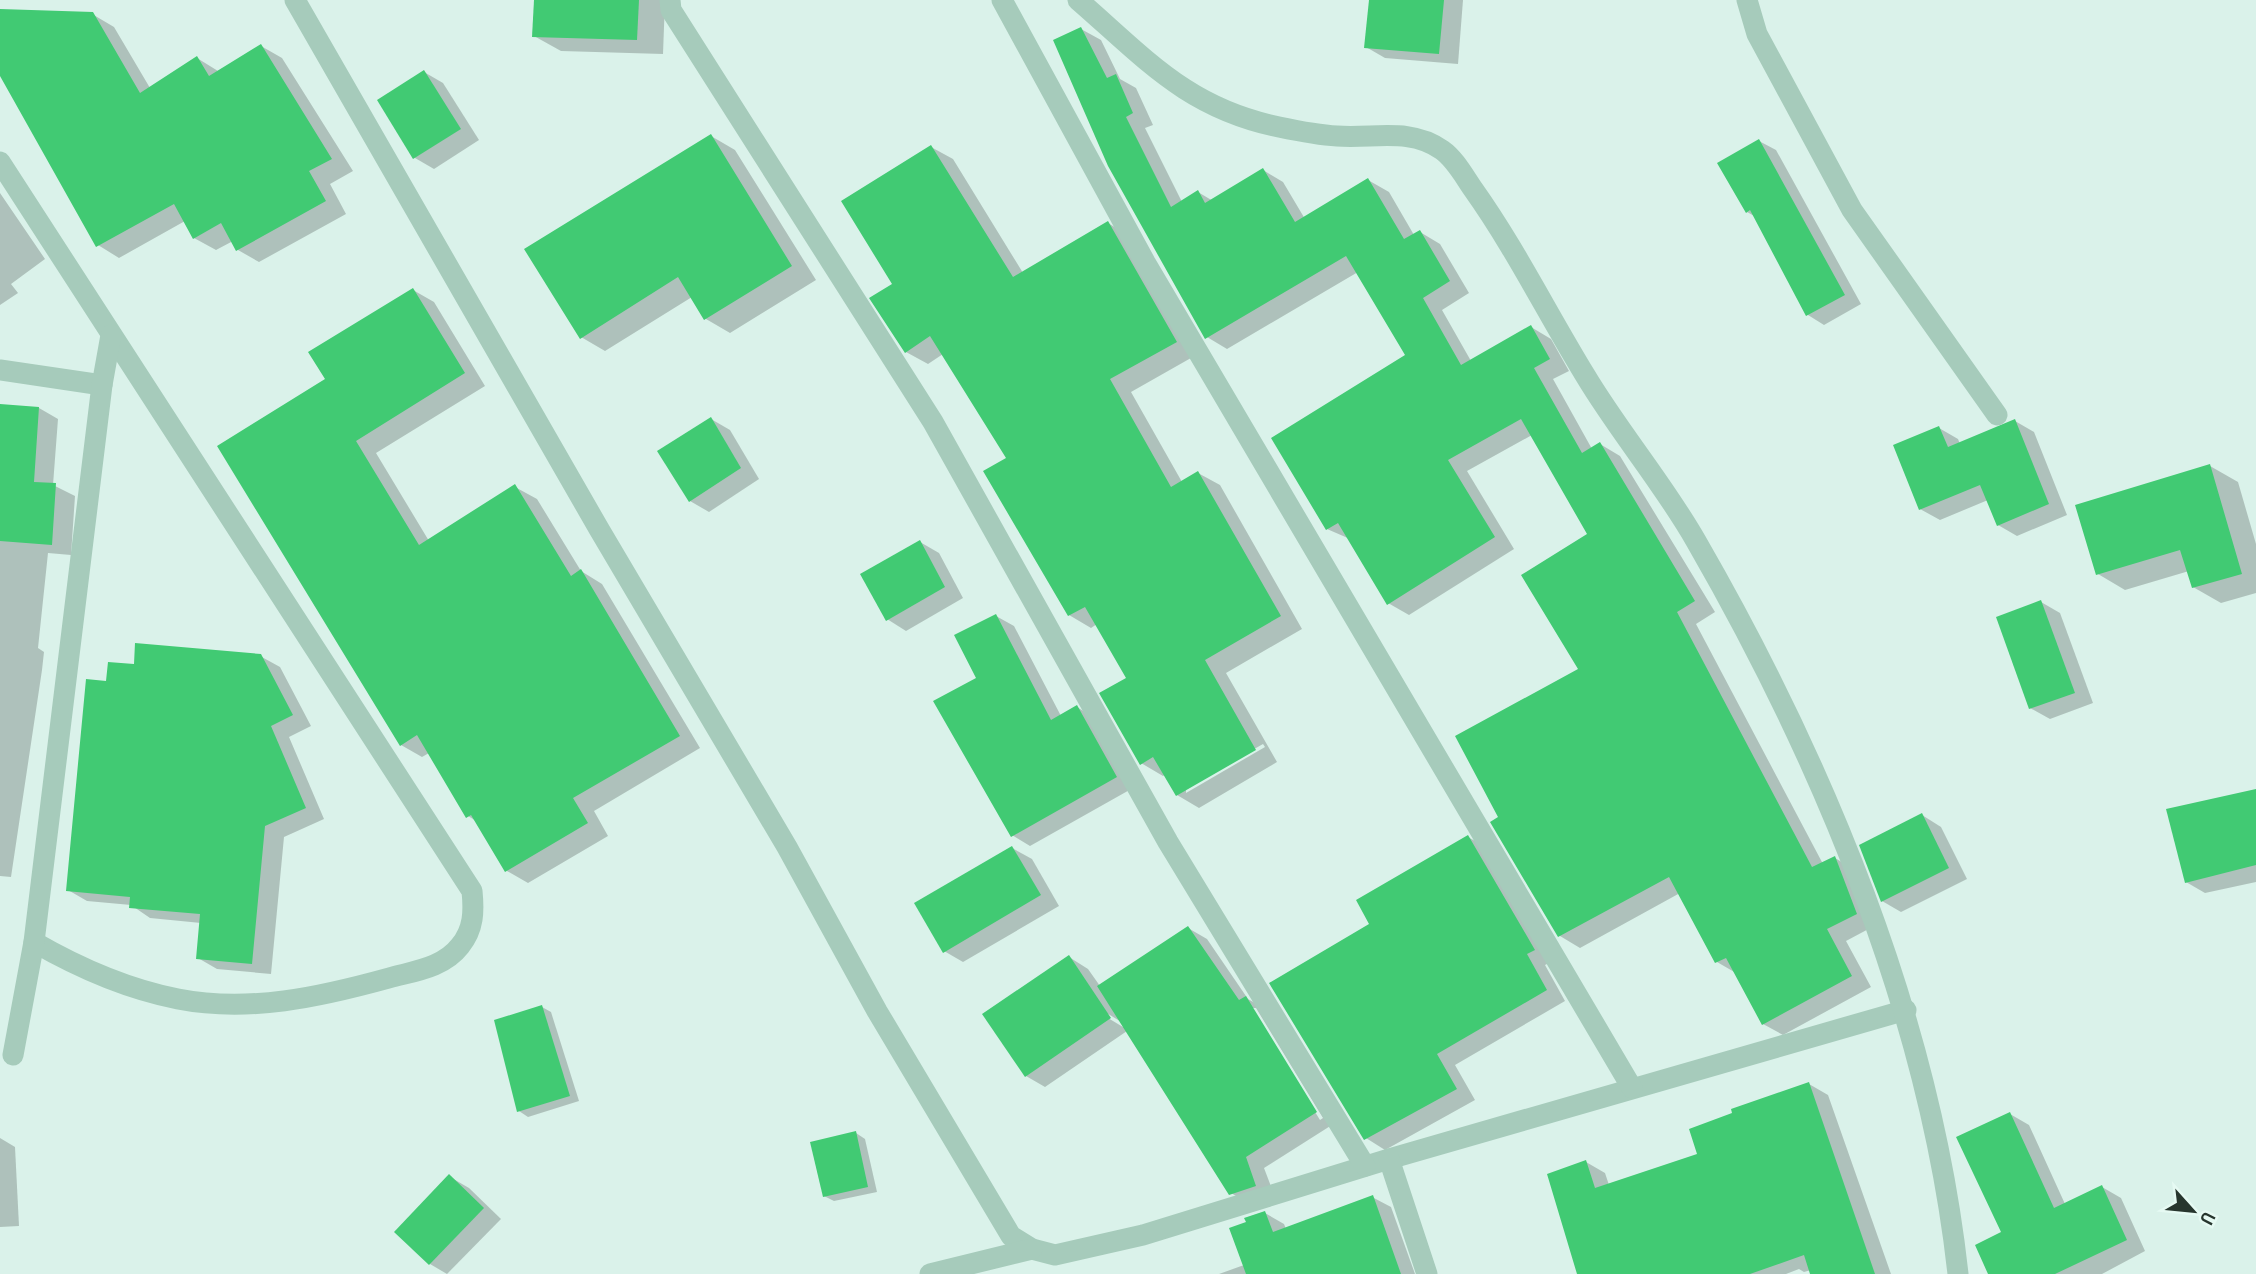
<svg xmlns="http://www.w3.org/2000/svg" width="2256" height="1274" font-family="'Archivo Narrow',sans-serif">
<rect width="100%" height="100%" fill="#daf2ea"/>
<g fill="#0003" fill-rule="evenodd">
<polygon points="535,0 665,0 663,54 561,51 534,36"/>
<polygon points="1370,0 1463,0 1458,64 1385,58 1366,47"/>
<polygon points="0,10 92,14 114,27 150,88 197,58 218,71 261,46 282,58 353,171 330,184 346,214 259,262 238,250 233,241 216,250 194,238 185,221 119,258 98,245 0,72"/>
<polygon points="1081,29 1101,40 1120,79 1136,88 1153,125 1145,128 1182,202 1198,192 1213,201 1263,170 1283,182 1305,219 1368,180 1389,192 1414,235 1420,232 1440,244 1469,293 1442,310 1471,361 1531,327 1551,339 1569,371 1553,379 1592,449 1600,444 1620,456 1715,612 1696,624 1823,864 1835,858 1855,870 1876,925 1846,941 1871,987 1783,1035 1763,1024 1736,973 1717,962 1680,893 1580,948 1560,936 1501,818 1580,669 1589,535 1532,435 1467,471 1514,549 1409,615 1388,603 1350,539 1327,529 1407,355 1358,272 1227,349 1207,337"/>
<polygon points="424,72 443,83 479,140 434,169 415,158"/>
<polygon points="711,136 735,150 816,280 730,333 706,319 692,297 605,351 581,337"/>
<polygon points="1759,141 1776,150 1861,304 1824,325 1808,315 1756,217 1747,212"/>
<path d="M931,147L953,159L1023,273L1108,223L1129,236L1198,354L1131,392L1182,482L1198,473L1220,485L1302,629L1226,673L1277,762L1199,808L1177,795L1166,774L1163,776L1141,763L1128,678L1097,624L1091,628L1069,615L1008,458L943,354L928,364L906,352L894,284ZM1263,744L1265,747L1186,793V788Z"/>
<polygon points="0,193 45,259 11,284 18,293 0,305"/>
<polygon points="413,290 434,302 485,386 376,453 429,541 515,487 537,499 581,571 602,584 700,748 594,811 608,836 528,883 507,871 478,822 468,816 429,753 422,757 401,745 327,380"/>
<polygon points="0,405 39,408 58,419 53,485 75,496 71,555 48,553 38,648 44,652 42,670 11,877 0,876"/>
<polygon points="711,419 730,430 759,479 709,512 690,501"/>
<polygon points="2015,421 2034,432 2067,515 2017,536 1998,525 1988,500 1940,520 1920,509 1939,428 1958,439 1960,444"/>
<polygon points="2210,466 2238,482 2256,544 2256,593 2221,603 2193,587 2189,571 2125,590 2098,574"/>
<polygon points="920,542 939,553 963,598 906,631 887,619"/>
<polygon points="2041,602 2060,613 2093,703 2050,719 2030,708"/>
<polygon points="996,616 1014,626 1061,716 1077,707 1094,718 1133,788 1030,846 1012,835 978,679"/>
<polygon points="260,656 280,667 311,726 289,737 324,819 284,837 271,974 217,969 198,958 201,923 150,918 131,905 87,901 68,890 108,683 136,666"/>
<polygon points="2256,790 2256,882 2205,893 2186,882"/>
<polygon points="1922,815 1941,827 1967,879 1901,912 1882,901"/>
<polygon points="1468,837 1487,848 1553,961 1545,965 1565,1001 1455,1065 1475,1100 1385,1150 1366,1138 1372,924"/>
<polygon points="1012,848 1032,859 1059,906 963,962 944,951"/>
<path d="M1188,928L1207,939L1248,999L1265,1009L1335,1123L1264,1168L1275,1197L1250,1204L1231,1193L1127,1031L1045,1087L1026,1076L1069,957L1088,969L1100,986ZM1251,1008H1256L1323,1118L1320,1120ZM1105,1012L1123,1023V1027L1103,1015Z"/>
<polygon points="542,1007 551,1012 579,1101 528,1117 519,1111"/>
<polygon points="1809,1084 1828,1095 1891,1274 1812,1274 1811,1270 1804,1272 1799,1269 1786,1274 1579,1274 1586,1162 1605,1173 1609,1185 1699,1155"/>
<polygon points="2010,1114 2029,1125 2065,1204 2102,1187 2121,1198 2145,1251 2102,1274 1990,1274 2003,1233"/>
<polygon points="856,1133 865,1139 877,1192 834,1201 824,1196"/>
<polygon points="0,1138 15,1147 19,1226 0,1227"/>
<polygon points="450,1177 469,1188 501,1219 447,1274 430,1264"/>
<polygon points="1372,1197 1391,1207 1415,1274 1219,1274 1244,1265 1249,1222 1265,1213 1284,1224 1286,1229"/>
</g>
<g fill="#41ca73">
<polygon points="534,0 639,0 637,40 532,37"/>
<polygon points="1369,0 1444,0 1439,54 1364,48"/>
<polygon points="0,9 93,12 140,93 197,56 209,76 261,44 332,159 309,171 326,201 236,251 221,223 193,239 174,204 96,247 0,76"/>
<polygon points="1081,27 1107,78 1116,74 1133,113 1126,117 1171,207 1198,190 1205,203 1263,168 1295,222 1368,178 1404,239 1420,230 1450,281 1423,298 1461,365 1531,325 1550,359 1534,368 1582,453 1600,442 1695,601 1677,612 1812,867 1835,856 1857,914 1827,929 1852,976 1762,1025 1726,958 1715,963 1669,877 1558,937 1490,822 1498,817 1455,736 1578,669 1521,575 1587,534 1521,419 1448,460 1495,537 1387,605 1338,523 1326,530 1271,438 1405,355 1346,256 1205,339 1108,166 1053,40"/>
<polygon points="424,70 461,129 413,159 377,100"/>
<polygon points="711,134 792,266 704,320 678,277 580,339 524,249"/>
<polygon points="1759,139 1845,295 1806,316 1750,210 1746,213 1717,163"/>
<polygon points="931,145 1013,277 1108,221 1177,342 1110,379 1171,487 1198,471 1281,616 1205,660 1256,750 1176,796 1153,757 1140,765 1099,693 1126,678 1085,607 1068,616 983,471 1006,458 930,336 905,353 869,298 892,284 841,201"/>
<polygon points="413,288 465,373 356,441 419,545 515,484 571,576 581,569 680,736 573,798 588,823 505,872 471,815 466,818 417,735 400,746 217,446 325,379 308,352"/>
<polygon points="0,404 39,407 34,482 56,483 52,545 0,541"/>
<polygon points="711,417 741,468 689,502 657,451"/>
<polygon points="2015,419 2049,504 1997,526 1980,485 1919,510 1893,445 1939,426 1948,447"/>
<polygon points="2210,464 2242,574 2192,588 2180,550 2096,575 2075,505"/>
<polygon points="920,540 945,587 886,621 860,574"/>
<polygon points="2041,600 2075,693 2029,709 1996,617"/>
<polygon points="996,614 1051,720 1077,705 1117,777 1011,837 933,701 976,678 954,635"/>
<polygon points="135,643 261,654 293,715 271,726 306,808 265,826 252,964 196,959 200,914 129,908 130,897 66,891 86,679 106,681 108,662 134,664"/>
<polygon points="2256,789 2256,865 2185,883 2166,809"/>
<polygon points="1922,813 1949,868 1881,902 1859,845"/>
<polygon points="1468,835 1535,950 1527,954 1547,990 1437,1054 1457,1089 1364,1140 1269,983 1369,924 1356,900"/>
<polygon points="1012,846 1041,895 943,953 914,903"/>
<polygon points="1188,926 1239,1000 1246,996 1317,1112 1246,1157 1256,1186 1229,1195 1097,986"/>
<polygon points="1069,955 1111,1018 1025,1077 982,1014"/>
<polygon points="542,1005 570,1096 517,1112 494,1020"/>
<polygon points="1809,1082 1875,1274 1810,1274 1804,1255 1750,1274 1577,1274 1547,1174 1586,1160 1595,1188 1697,1154 1689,1129 1732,1113 1731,1109"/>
<polygon points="2010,1112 2054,1208 2102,1185 2127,1240 2055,1274 1988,1274 1975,1245 2001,1232 1956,1137"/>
<polygon points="856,1131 868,1187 823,1197 810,1142"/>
<polygon points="449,1174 484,1208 429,1265 394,1232"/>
<polygon points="1373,1195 1401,1274 1246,1274 1229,1228 1246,1222 1244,1218 1265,1211 1273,1232"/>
</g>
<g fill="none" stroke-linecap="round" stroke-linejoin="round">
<g stroke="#a6cbbb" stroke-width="21">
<polyline points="295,0 599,529 787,847 877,1011 1011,1236 1032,1249 1055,1255 1143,1235 1389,1159 1906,1010"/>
<polyline points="670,0 671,10 933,422 1168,842 1365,1166"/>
<polyline points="1002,0 1145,262 1632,1088"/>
<path d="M1078,0C1146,59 1187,108 1279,127C1298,131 1318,135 1337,136C1373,139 1410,127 1442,150C1455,159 1464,176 1473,189C1515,248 1547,313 1585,375C1619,432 1663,483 1696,541C1824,763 1930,1018 1958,1274"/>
<polyline points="1747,0 1757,34 1852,210 1997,415"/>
<path d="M0,162L472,891C474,911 474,929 460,946C443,968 414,971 389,978C320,997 249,1013 178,999C127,989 79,968 34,942"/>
<polyline points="0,370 102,385"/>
<polyline points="13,1055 34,942 102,385 111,335"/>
<polyline points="1389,1159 1427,1274"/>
<polyline points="930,1274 1032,1249"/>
</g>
</g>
<g transform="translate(2193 1211) rotate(117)" stroke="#e6faf3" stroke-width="5" paint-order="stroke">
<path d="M0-5L12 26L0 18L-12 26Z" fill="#27362e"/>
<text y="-10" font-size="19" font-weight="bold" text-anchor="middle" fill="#27362e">U</text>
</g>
</svg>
